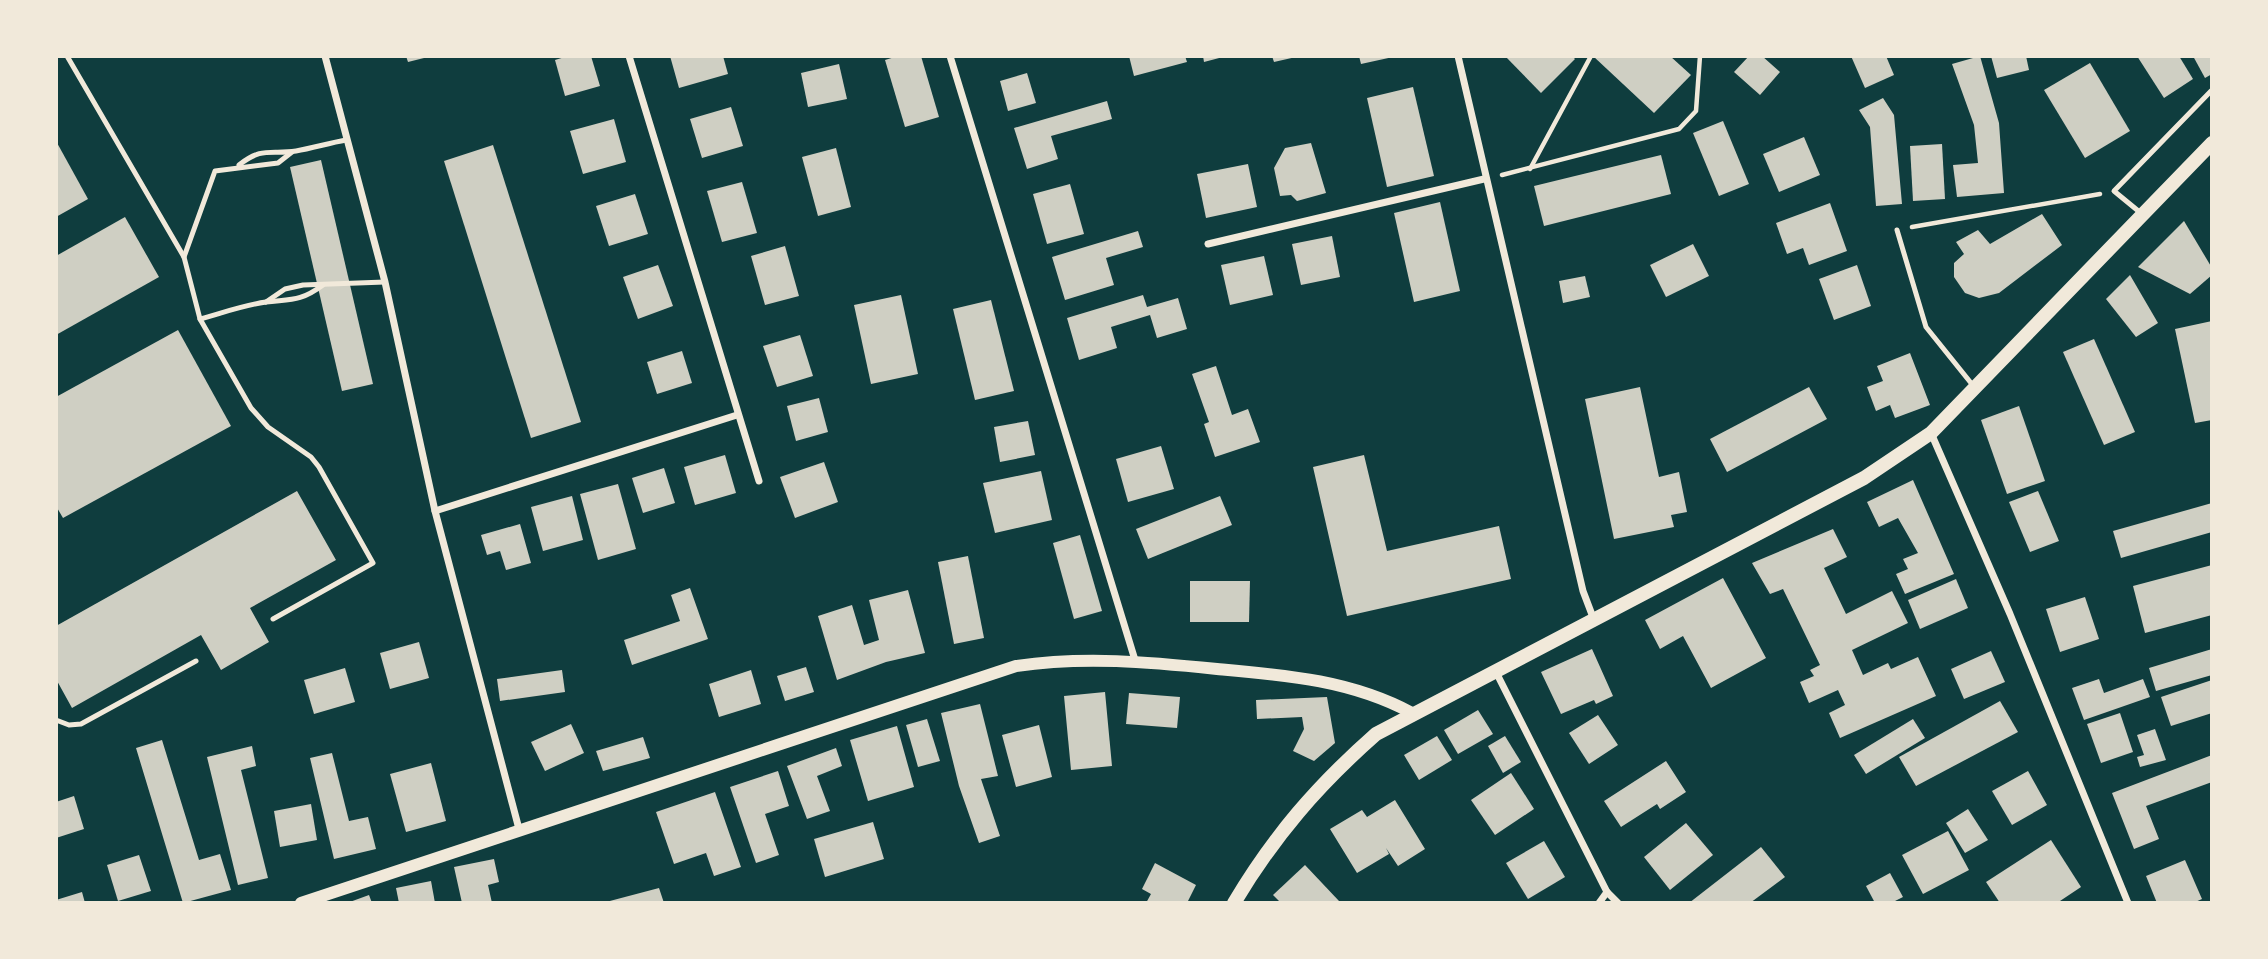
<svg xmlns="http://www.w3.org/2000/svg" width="2268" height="959" font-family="'Fira Sans Condensed',sans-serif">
<rect width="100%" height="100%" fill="#0f3d3e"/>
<g fill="#cfcfc3">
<polygon points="406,56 427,56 428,57 408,62"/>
<polygon points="568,56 591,56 600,86 565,96 555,60"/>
<polygon points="670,56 723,56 728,74 679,88"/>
<polygon points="898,56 921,56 939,117 905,127 885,60"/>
<polygon points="1129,56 1185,56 1187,62 1134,76"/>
<polygon points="1203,56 1223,56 1223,57 1204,62"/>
<polygon points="1272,56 1296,56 1296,57 1274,62"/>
<polygon points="1359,56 1393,56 1393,57 1361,64"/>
<polygon points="1505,56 1572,56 1575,59 1541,93"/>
<polygon points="1593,56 1670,56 1691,75 1654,113"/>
<polygon points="1749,56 1762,56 1780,72 1760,95 1734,72"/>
<polygon points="1851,56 1886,56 1894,75 1865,88"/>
<polygon points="1980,56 1999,123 2004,193 1957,197 1953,165 1978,163 1974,125 1952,64"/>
<polygon points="1991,56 2026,56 2029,70 1997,78"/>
<polygon points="2137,56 2179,56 2193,79 2164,98"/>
<polygon points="2193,56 2212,56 2212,74 2205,78"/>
<polygon points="2090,63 2130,131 2085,158 2044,90"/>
<polygon points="839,64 847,99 808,107 801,73"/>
<polygon points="1027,73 1036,103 1008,111 1000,81"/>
<polygon points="1413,87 1434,176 1387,187 1367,98"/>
<polygon points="1883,98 1894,115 1902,204 1876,206 1870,127 1859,110"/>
<polygon points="1107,101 1112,119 1051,136 1058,159 1027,169 1014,128"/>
<polygon points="731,107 743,146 702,158 690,119"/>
<polygon points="614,119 626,162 583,174 570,131"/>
<polygon points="1723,121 1749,184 1719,196 1693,133"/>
<polygon points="1804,137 1820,175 1779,192 1763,154"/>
<polygon points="56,141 88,199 56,217"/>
<polygon points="1311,143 1326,193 1297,201 1291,195 1280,196 1274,168 1285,148"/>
<polygon points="1942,144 1945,199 1913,201 1910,146"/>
<polygon points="493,145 581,422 531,438 444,161"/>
<polygon points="836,148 851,207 818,216 802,157"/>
<polygon points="1661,155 1671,194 1544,226 1534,186"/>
<polygon points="321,160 373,384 342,391 290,167"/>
<polygon points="1248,164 1257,207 1206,218 1197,174"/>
<polygon points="742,182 757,233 722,242 707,191"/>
<polygon points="1070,184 1084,234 1047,244 1033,194"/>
<polygon points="635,194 648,234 609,246 596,206"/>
<polygon points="1440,202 1460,291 1414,302 1394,213"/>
<polygon points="1830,203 1847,251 1809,265 1803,248 1787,254 1776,223"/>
<polygon points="2042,214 2062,245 1999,293 1979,298 1965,293 1954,277 1954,263 1964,254 1956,242 1978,230 1990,244"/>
<polygon points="125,217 159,277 56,335 56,256"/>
<polygon points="2184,221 2212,268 2212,275 2190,294 2138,267"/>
<polygon points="1138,231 1143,247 1106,258 1114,285 1065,300 1052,257"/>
<polygon points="1332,236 1340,277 1301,285 1292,244"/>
<polygon points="1693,244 1709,276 1666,297 1650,265"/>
<polygon points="785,246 799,296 765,305 751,256"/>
<polygon points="1264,256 1273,295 1230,305 1221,265"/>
<polygon points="658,265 673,306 638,319 623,277"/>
<polygon points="1857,265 1871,306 1834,320 1819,279"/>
<polygon points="2130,275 2158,323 2136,337 2106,299"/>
<polygon points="1585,276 1590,297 1563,303 1559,281"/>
<polygon points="901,295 918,374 871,384 854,305"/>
<polygon points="1143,295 1147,307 1178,298 1187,329 1157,338 1150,315 1111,327 1117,348 1079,360 1067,318"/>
<polygon points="991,300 1014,391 975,400 953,309"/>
<polygon points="2212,321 2212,420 2195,423 2175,329"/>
<polygon points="178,330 231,426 63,518 56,506 56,397"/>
<polygon points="800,335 813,376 777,387 763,346"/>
<polygon points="2094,339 2135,432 2104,445 2063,352"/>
<polygon points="682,351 692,383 657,394 647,362"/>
<polygon points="1910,353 1930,405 1895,418 1890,405 1876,411 1867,387 1883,381 1877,366"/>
<polygon points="1216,366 1232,415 1248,409 1260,442 1215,457 1204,424 1209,422 1192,374"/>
<polygon points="1640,387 1659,477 1679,472 1687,512 1671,515 1674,527 1614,539 1585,399"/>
<polygon points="1809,387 1827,419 1727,472 1710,439"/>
<polygon points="819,398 828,432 796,441 787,406"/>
<polygon points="2019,406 2045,481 2007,494 1981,420"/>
<polygon points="1028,421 1035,455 1000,462 994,427"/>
<polygon points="1161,446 1174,489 1128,502 1116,459"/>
<polygon points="725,455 736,493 695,505 684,467"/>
<polygon points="1364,455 1387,551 1499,526 1511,579 1347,616 1313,467"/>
<polygon points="824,462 838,502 795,518 780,477"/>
<polygon points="664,468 675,503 643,513 632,478"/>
<polygon points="1041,471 1052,520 995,533 983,483"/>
<polygon points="1913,480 1954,574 1905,594 1896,574 1908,569 1903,559 1918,553 1898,518 1879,527 1867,502"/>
<polygon points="618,484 636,549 598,560 580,494"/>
<polygon points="297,491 336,560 250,608 269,642 221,670 201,635 72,708 56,679 56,626"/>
<polygon points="2038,491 2059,541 2030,552 2009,502"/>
<polygon points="572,496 583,540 543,551 531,507"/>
<polygon points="1220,496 1232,525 1148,559 1136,529"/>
<polygon points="2212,503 2212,532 2121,558 2113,531"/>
<polygon points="520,524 531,563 506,570 500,551 487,555 481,535"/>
<polygon points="1833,529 1847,557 1824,568 1846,614 1892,591 1908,623 1852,650 1863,675 1888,663 1891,669 1918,657 1936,696 1840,738 1829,713 1845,705 1838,690 1809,703 1800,682 1814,676 1810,670 1820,665 1783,589 1770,594 1752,563"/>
<polygon points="1080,535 1102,611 1074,619 1053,543"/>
<polygon points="968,556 984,638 954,644 938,562"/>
<polygon points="2212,565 2212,615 2145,633 2133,586"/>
<polygon points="1723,578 1766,658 1711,688 1683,636 1660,649 1645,620"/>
<polygon points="1956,579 1968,608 1920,629 1908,600"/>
<polygon points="1190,581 1250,581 1249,622 1190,622"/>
<polygon points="690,588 708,639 632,665 624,640 680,621 671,595"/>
<polygon points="908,590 925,653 886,662 837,680 818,616 852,605 864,645 879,640 869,600"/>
<polygon points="2085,597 2099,639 2060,652 2046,609"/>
<polygon points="419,642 429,678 390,689 380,653"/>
<polygon points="1592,649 1613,696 1596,704 1594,700 1561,714 1541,672"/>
<polygon points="2212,649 2212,675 2156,691 2149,668"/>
<polygon points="1991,651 2005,682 1964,699 1951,669"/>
<polygon points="806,667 814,692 785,701 777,676"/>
<polygon points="345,668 355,702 314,714 304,680"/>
<polygon points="562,670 565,692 500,701 497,679"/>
<polygon points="751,670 761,704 719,717 709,684"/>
<polygon points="2099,679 2104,693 2143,679 2150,697 2084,720 2072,688"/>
<polygon points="2212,680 2212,713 2171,726 2161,697"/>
<polygon points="1105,692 1112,766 1071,770 1064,696"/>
<polygon points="1129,693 1180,697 1177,728 1126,724"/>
<polygon points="1327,697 1335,743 1314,761 1293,751 1304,729 1302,717 1257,719 1256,700"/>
<polygon points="2000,701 2018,732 1916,786 1899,757"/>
<polygon points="980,704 998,776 981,779 1000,836 979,843 959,786 941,713"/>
<polygon points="1478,710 1493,734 1458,754 1444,730"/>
<polygon points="2120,713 2133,752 2101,763 2087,724"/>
<polygon points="1598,715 1618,745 1589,764 1569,733"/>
<polygon points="927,719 940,761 918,767 906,725"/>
<polygon points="1913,719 1925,738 1866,774 1854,755"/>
<polygon points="571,724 584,753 545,771 531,742"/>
<polygon points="1039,725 1052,777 1016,787 1002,735"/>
<polygon points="897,726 914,787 868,801 850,740"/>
<polygon points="2155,729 2166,760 2140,767 2137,757 2144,755 2137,735"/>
<polygon points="1437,736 1452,760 1419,780 1404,755"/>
<polygon points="1505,736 1521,762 1503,773 1488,746"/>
<polygon points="643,737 650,758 603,771 596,751"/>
<polygon points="162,740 199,860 220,854 231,890 183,903 136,748"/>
<polygon points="252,746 256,766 241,770 268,878 238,885 207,757"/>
<polygon points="836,748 842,766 817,776 830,811 807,819 787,766"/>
<polygon points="332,753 349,821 368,817 376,849 334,859 310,758"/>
<polygon points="2212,755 2212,782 2146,806 2159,839 2134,849 2112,793"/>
<polygon points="1666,761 1686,792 1660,809 1657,804 1621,827 1604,801"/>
<polygon points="431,763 446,821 406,832 390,774"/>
<polygon points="778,771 789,806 765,814 779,855 756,863 730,787"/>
<polygon points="2028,771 2047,805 2012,825 1992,791"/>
<polygon points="1511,773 1534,809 1495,835 1471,800"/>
<polygon points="715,792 741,867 714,876 706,853 674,864 656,812"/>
<polygon points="74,796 84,829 56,838 56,802"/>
<polygon points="1395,800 1425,849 1398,866 1386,848 1389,854 1357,873 1330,829 1362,810 1367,817"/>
<polygon points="311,804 317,840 280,847 274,811"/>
<polygon points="1968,809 1988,840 1965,853 1946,823"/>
<polygon points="873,822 884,859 825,877 814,839"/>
<polygon points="1686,823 1713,855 1670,890 1644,857"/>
<polygon points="1948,831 1969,870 1923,894 1902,855"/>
<polygon points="2051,840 2081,887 2057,903 2000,903 1986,882"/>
<polygon points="1544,841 1565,877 1528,899 1506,863"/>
<polygon points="1761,847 1785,877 1750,903 1689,903"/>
<polygon points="139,855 151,891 118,901 107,865"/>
<polygon points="494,859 499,882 488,885 492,903 462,903 454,867"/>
<polygon points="2185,860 2202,899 2193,903 2157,903 2146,876"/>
<polygon points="1155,863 1196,885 1187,903 1146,903 1151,894 1142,889"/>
<polygon points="1305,865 1339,901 1337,903 1281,903 1273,895"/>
<polygon points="1890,873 1903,897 1891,903 1875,903 1866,886"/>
<polygon points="431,881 435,903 399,903 396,888"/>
<polygon points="659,888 664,903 606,903 606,902"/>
<polygon points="82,892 85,903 56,903 56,900"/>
<polygon points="369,895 372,903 347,903"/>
</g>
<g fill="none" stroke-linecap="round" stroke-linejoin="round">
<g stroke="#f1e9da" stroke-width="4.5">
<polyline points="1530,169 1591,56"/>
<polyline points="1502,175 1679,129 1696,111 1700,56"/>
<polyline points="1912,227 2100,194"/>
</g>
<g stroke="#f1e9da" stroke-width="5">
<polyline points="67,56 184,257 200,319 251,408 268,427 311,457 319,467 373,563 273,619"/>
<path d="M239,165C263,146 271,155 296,151C313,148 329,143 346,140"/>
<polyline points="2142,214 2114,191 2211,91"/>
<polyline points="1897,230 1926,327 1975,388"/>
<polyline points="184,257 215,171 278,163 292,152"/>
<polyline points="266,302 285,289 303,285 385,282"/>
<path d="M200,319C222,313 244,305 266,302C291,299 300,302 323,285"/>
<polyline points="56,720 69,725 81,724 196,661"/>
</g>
<g stroke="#f1e9da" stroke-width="7">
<polyline points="325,56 385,282 435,511 519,829"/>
<polyline points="629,56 759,481"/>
<polyline points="950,56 1135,660"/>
<polyline points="1458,56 1583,591 1594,620"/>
<polyline points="1208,244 1484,179"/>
<polyline points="1931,433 2010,614 2128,903"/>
<polyline points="435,511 737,415"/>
<polyline points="1497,674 1607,892 1618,903"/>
<polyline points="1599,903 1607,892"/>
</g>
<path stroke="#f1e9da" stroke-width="12" d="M301,903L1016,666C1084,656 1149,662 1217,669C1285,675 1351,680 1412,713"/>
<path stroke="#f1e9da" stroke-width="14" d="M1234,903C1274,836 1317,786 1376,734L1864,478L1931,433L2212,143"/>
</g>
<rect width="2268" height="959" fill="none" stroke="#f1e9da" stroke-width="116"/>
</svg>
